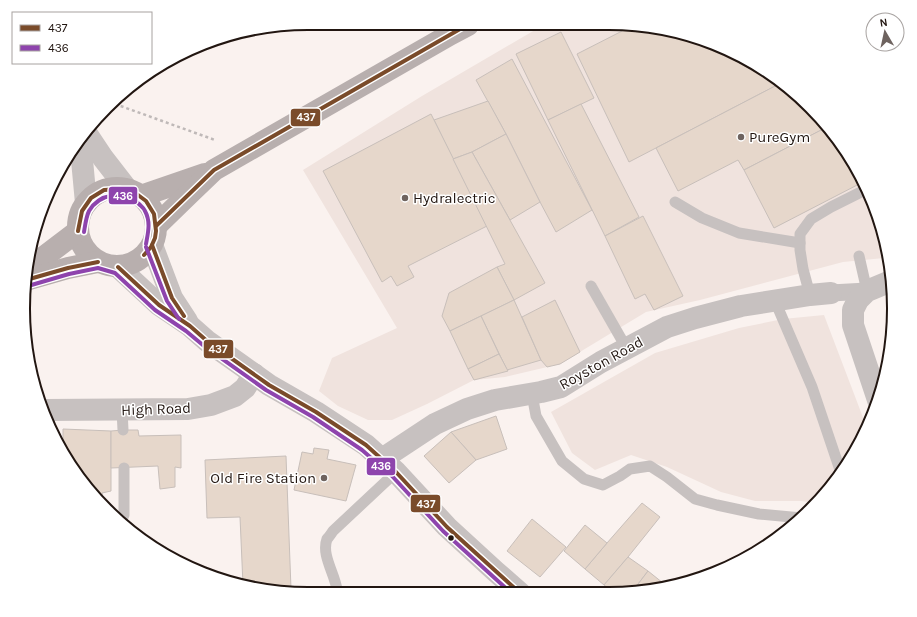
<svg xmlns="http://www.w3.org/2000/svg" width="917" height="617" font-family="Karla,sans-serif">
<rect width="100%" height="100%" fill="#faf2ef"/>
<g fill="#f0e3de">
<polygon points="540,27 664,28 735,53 810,106 846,150 872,199 888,253 889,256 884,258 843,262 700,300 646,312 560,364 505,377 474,380 427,404 392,420 368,420 338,406 319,391 332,358 397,328 303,170 422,96"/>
<polygon points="824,315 867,428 846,467 816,503 801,501 755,501 721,492 667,467 631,455 595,470 572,453 551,412 655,353 739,328 783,319"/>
</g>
<g fill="#e6d7cb" stroke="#c8bfba">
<polygon points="628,28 664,28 735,53 779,84 629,162 577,54"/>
<polygon points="561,32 594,98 548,120 516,54"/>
<polygon points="512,59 592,210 556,232 540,202 506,134 476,80"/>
<polygon points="779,84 810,106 827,127 744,170 738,160 678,191 656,148"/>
<polygon points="488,101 506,134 472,152 453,159 434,120"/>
<polygon points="581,104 639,217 605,236 548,120"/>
<polygon points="431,114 487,226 408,266 414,277 397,286 391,276 382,282 323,171"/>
<polygon points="827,127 846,150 863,182 774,228 744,170"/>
<polygon points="506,134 540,202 510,220 472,152"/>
<polygon points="472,152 545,283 514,300 497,267 505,264 453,159"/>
<polygon points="643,216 683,296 654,310 645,294 635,299 605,236"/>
<polygon points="497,267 514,300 450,331 442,316 449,293"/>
<polygon points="514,300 541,360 507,370 481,316"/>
<polygon points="555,300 580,352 560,364 547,367 541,360 522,317"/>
<polygon points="481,316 499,354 468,369 450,331"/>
<polygon points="499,354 508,371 474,380 468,369"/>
<polygon points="496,416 507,449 476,460 451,432"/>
<polygon points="63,429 111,431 111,491 102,493 105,508 63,453"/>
<polygon points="123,430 138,430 139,436 181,435 181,468 175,467 175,487 160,489 158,466 111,468 111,431"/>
<polygon points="451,432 476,460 449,483 424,456"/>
<polygon points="314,448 329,450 327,459 356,465 346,501 294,490 302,452 313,454"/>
<polygon points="286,456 291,589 253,589 243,585 240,517 207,518 205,460"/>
<polygon points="642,503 660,517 628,557 604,585 585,569 607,543"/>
<polygon points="532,519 566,547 540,577 507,551"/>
<polygon points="585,525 607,543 585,569 564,551"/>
<polygon points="628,557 648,571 632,592 614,593 604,585"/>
<polygon points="648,571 668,587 664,588 632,592"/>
</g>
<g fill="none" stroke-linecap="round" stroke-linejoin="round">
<polyline stroke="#bfb9b8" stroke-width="2.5" stroke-dasharray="3 3" stroke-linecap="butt" points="115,104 215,140"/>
<g stroke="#c7c1c0" stroke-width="11">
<polyline points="675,202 702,218 739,233 800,243"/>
<polyline points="859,256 867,291"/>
<polyline points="591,286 627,349"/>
<polyline points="810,295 803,269 800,250 800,234 811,219 831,207 865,190"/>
<polyline points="775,301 812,387 839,467"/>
<polyline points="532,394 536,416 562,461 584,479 603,485 620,476 630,469 650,466 667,477 695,499 717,505 759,514 802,518"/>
<polyline points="122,410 123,430"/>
<polyline points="121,521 124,515 124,468"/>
<path d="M337,590C335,574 321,555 327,539C329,537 331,534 333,531L396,472"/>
<polyline points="585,594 586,594"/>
</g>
<polyline stroke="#c7c1c0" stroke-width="17" points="831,293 867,291"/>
<g stroke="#c7c1c0" stroke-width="22">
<polyline points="878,400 853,325 853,310 858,300 867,291 891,281"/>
<polyline points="46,410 188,409 211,405 235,396 245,388 254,374"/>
<polyline points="382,459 435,424 467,409 495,400 541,392 561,387 601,362 667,327 695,318 741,306 810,295 831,293"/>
</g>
<g stroke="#c7c1c0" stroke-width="22">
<polyline points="85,131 103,158 127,189"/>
<polyline points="78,142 82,160 86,203"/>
<polyline points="152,245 172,298 187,321"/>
<polyline points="118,267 159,305 190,326 207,341 241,365 269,385 316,412 366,445 396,472 447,527 495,571 520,593"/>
</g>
<g stroke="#b8afae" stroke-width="22">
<circle cx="117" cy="227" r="39"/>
<polyline points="141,196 205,174"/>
<polyline points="156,226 191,192 214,170 451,34 468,25"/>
<polyline points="28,269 78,231"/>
<polyline points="26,280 68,268 98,262"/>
</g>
<g stroke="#fff" stroke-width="7">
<g id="bus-1">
<polyline points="156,226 214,170 467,25"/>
<polyline points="78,231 82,211 91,198 104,190 119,189 134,192 146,201 154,214 156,231 155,238 151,247 144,255"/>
<polyline points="152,245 172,298 184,316"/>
<polyline points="118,267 159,305 190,326 207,341 269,385 316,412 366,445 396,472 447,527 520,593"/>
<polyline points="26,280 68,268 98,262"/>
</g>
</g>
<g stroke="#fff" stroke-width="7">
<g id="bus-2">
<path d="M84,232C85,226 86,217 89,211C99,194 124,189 139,204C141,206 144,208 145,211C151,222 148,233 146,244"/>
<polyline points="146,247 167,301 179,319"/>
<polyline points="28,286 69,274 98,268 115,273 155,310 186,331 204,346 266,390 313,417 362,450 392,476 443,531 510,592"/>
</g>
</g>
<use href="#bus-1" stroke="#7a4b2a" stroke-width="4"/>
<use href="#bus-2" stroke="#8e44ad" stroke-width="4"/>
</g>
<g fill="#6e635f" stroke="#fff" stroke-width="1.5">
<circle cx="741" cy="137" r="4"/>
<circle cx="405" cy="198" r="4"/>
<circle cx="324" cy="478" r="4"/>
</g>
<circle fill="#221611" stroke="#fff" stroke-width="1.5" cx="451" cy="538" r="3.5"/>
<g text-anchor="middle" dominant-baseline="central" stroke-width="3" stroke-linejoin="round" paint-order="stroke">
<g font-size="15" fill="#221611" stroke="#fff" text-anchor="start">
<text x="749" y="137">PureGym</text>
<text x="413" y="198">Hydralectric</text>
<text x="316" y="478" text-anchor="end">Old Fire Station</text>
</g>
<g font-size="15" fill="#221611" stroke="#fff">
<text transform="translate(601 363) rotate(-29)">Royston Road</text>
<text transform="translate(156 409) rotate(-2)">High Road</text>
</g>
</g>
<path d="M0 0H917V617H0ZM308 30H609A278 278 0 0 1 887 308V309A278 278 0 0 1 609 587H308A278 278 0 0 1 30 309V308A278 278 0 0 1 308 30Z" fill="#fff" fill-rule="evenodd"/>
<path fill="none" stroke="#221611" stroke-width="2" d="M308 30H609A278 278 0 0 1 887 308V309A278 278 0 0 1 609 587H308A278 278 0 0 1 30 309V308A278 278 0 0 1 308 30Z"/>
<g stroke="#fff" stroke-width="1.5">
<rect x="290" y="108" width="31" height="19" rx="4" fill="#7a4b2a"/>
<rect x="108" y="186" width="30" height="19" rx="4" fill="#8e44ad"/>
<rect x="203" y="339" width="31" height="20" rx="4" fill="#7a4b2a"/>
<rect x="366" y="457" width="30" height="19" rx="4" fill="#8e44ad"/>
<rect x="410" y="494" width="31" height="19" rx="4" fill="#7a4b2a"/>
</g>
<g font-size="11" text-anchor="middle" font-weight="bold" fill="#fff">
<text x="306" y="121">437</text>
<text x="123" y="200">436</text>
<text x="218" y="353">437</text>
<text x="381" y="470">436</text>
<text x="426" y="508">437</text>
</g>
<rect x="12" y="12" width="140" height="52" fill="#ffffff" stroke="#a7a2a0"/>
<rect x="20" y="25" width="20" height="6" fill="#7a4b2a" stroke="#a7a2a0"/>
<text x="48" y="32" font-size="12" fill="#221611">437</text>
<rect x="20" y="45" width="20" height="6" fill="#8e44ad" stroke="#a7a2a0"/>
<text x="48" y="52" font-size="12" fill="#221611">436</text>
<g transform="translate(885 32) rotate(351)"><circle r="19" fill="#ffffff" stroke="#a7a2a0"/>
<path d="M0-3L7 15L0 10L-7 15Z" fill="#6e635f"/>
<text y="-6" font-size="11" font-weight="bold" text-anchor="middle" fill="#221611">N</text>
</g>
</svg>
